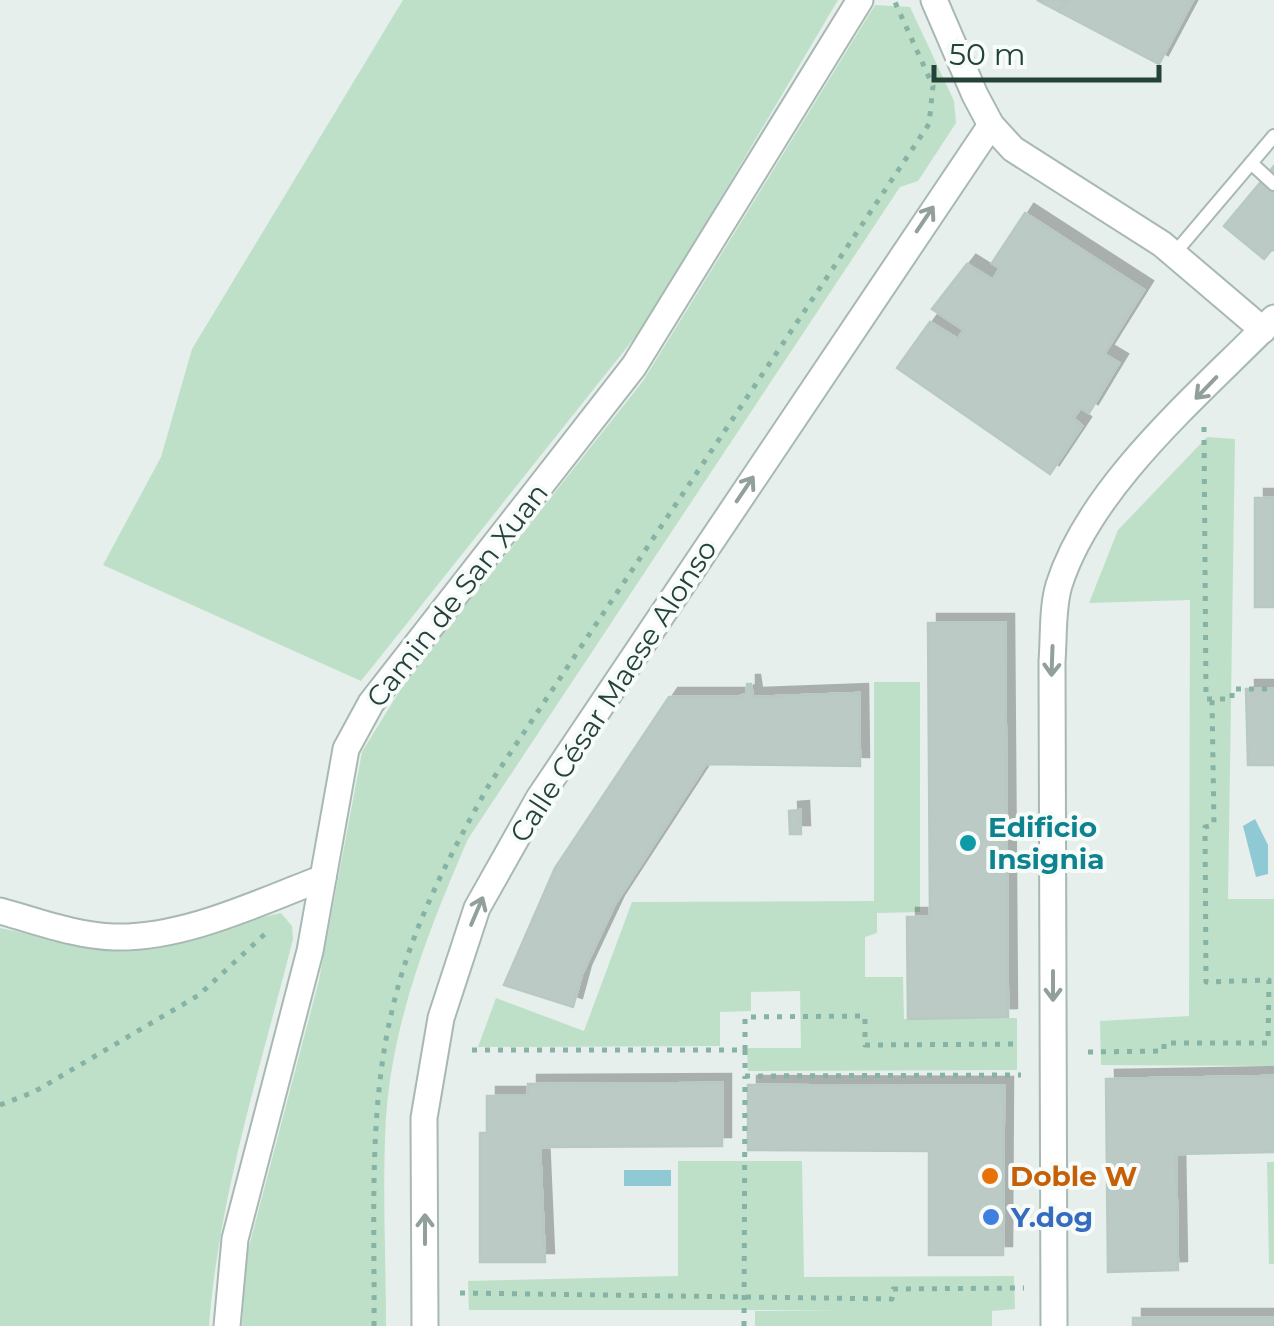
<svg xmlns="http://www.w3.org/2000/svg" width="1274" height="1326" font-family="Montserrat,sans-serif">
<defs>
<filter id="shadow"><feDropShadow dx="9" dy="-9" stdDeviation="0" flood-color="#0004"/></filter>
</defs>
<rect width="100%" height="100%" fill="#e6efeb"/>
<g fill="#bfe0c8">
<polygon points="403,0 838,0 648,321 361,681 103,565 161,457 192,349"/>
<path d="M875,5L910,7L954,101L956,123L918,181L900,187L468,839C429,929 393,1019 386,1118C382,1187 386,1257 386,1326H242L246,1258L319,980L362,752L405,682L643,381Z"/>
<polygon points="1207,437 1235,439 1228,899 1274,899 1274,1066 1101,1065 1100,1021 1189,1016 1190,600 1089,603 1118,530"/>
<polygon points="874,682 920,682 920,912 877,913 877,933 865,937 865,977 903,977 904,1019 1017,1018 1017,1070 748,1071 747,1048 801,1048 800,991 751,992 751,1011 720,1012 720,1046 478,1047 496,998 584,1031 632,902 874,901"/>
<path d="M281,913L292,926L293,939C261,1066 219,1195 209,1326H0V928L111,951Z"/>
<polygon points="678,1161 802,1161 804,1277 1014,1276 1015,1309 992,1311 992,1326 755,1326 755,1311 841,1310 469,1310 468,1281 678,1276"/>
<polygon points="1267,1162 1274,1162 1274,1264 1269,1264"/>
</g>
<g fill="#8ec9d4">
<polygon points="1255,819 1268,845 1268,874 1256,877 1243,826"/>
<rect x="624" y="1170" width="47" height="16"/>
</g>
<g fill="#bbcac4" stroke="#b8c9c2" stroke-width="2.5" filter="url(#shadow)">
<polygon points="1037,0 1067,0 1060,12"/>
<polygon points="1067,0 1193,0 1159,64 1060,12"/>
<polygon points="1274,166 1274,247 1264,259 1224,226"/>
<polygon points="1025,213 1144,290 1104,354 1119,363 1089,413 1081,408 1073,418 1082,426 1050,474 897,368 930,322 958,339 964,330 932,309 967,264 993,280 1000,268 992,263"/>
<rect x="1255" y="498" width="19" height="109"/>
<polygon points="928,623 1005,623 1008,1017 908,1019 907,917 930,917"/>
<polygon points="747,684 751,684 753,697 859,693 860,766 706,764 615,904 582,974 573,1007 504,985 555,868 669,697 737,697 747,694"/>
<polygon points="1246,689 1274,689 1274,765 1248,765"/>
<polygon points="800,810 801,834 790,834 789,811"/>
<polygon points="1274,1076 1274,1152 1176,1154 1178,1270 1108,1272 1106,1079"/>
<polygon points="722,1083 722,1146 540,1147 545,1262 480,1262 480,1133 487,1133 487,1096 528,1096 528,1084"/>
<polygon points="748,1085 1004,1086 1003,1255 929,1255 929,1151 748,1150"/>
<rect x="1133" y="1318" width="141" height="8"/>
</g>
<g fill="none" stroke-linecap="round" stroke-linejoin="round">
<g stroke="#a8b8b2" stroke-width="16">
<g id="lane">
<polyline points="1251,163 1274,184"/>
<polyline points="1174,254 1274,136"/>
</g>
</g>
<g stroke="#a8b8b2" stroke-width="29">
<g id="street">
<polyline points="934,0 975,95 991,125 1013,149 1162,244 1263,330"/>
<path d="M0,911C37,921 76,936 114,937C184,939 259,902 323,878"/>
<polyline points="227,1326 235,1239 310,951 346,749 371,703 634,366 860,0"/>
<polyline points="425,1326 424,1118 441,1018 477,908 539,798 991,125"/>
<path d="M1054,1326L1052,661C1054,637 1052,608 1059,585C1091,484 1201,393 1274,318"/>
</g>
</g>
<g stroke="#86b3a5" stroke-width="5" stroke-dasharray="5 8" stroke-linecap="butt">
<polyline points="1204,427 1206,699 1232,699 1232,689 1274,689"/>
<polyline points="472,1050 745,1050 745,1076 1021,1075"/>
<polyline points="745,1050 745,1017 865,1016 865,1045 1021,1044"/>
<polyline points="1088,1052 1164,1051 1164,1043 1268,1043 1269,980 1206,982 1205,827 1214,825 1212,699"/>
<polyline points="0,1105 34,1092 199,995 267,932"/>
<polyline points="460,1293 892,1299 893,1289 1024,1288"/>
<path d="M374,1326C375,1223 368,1116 391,1015C409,932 448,858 489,785L929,124L933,86L894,0"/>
<polyline points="744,1326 745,1076"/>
</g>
<use href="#lane" stroke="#fff" stroke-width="12"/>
<use href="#street" stroke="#fff" stroke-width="25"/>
</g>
<defs><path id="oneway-shaft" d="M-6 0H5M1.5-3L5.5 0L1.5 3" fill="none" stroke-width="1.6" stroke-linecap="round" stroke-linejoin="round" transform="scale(2.5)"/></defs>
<g stroke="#92a09c">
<use href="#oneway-shaft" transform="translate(925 219) rotate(-56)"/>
<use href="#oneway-shaft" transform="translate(1206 388) rotate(134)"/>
<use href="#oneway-shaft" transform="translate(745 489) rotate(-56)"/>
<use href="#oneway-shaft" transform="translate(1052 661) rotate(92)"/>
<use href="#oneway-shaft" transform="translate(477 911) rotate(-67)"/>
<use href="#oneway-shaft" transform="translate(1053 986) rotate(90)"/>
<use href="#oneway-shaft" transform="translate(425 1229) rotate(-90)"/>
</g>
<circle fill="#0f9aa8" stroke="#f7fbf9" stroke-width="4" cx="968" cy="843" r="10"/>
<circle fill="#e8710a" stroke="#f7fbf9" stroke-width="4" cx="990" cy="1176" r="10"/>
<circle fill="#3f7fe0" stroke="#f7fbf9" stroke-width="4" cx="991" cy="1217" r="10"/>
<g text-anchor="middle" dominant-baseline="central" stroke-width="8" stroke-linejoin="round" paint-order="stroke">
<g font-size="28" fill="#24423a" stroke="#f7fbf9">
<text transform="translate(457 595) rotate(-52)">Camin de San Xuan</text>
<text transform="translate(613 691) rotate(-57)">Calle César Maese Alonso</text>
</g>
<g font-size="28" font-weight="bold" fill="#0d838f" stroke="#f7fbf9" text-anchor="start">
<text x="988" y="827">Edificio<tspan x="988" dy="32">Insignia</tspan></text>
</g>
<g font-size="28" font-weight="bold" fill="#c56008" stroke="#f7fbf9" text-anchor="start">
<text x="1010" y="1176">Doble W</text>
</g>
<g font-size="28" font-weight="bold" fill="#366cbe" stroke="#f7fbf9" text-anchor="start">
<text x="1011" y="1217">Y.dog</text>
</g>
</g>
<path d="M934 65v15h225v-15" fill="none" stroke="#24423a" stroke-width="5"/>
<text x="949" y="65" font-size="30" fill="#24423a" stroke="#f7fbf9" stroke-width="8" paint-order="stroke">50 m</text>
</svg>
